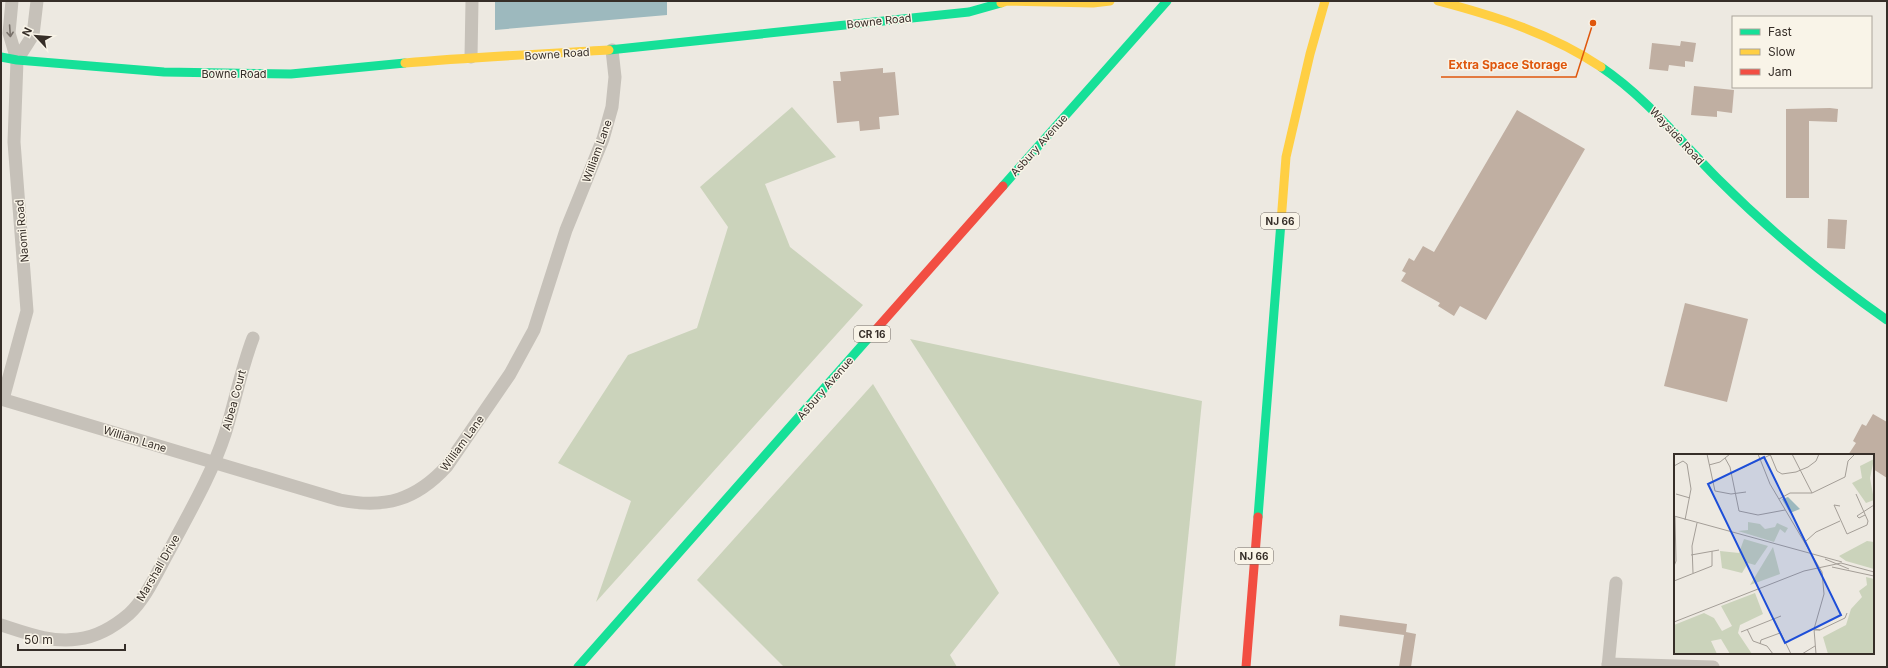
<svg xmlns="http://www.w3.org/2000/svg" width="1888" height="668" font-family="Inter,sans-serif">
<rect width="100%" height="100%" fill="#ede9e1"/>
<g fill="#cbd3bb">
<polygon points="792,107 836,157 765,184 790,247 863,305 596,602 631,501 558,463 628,355 697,328 728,227 700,187"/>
<polygon points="910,339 1202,401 1175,667 1121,667"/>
<polygon points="873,384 999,593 950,655 957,667 784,667 697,580"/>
</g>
<polygon fill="#9db9be" points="495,1 667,1 667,15 495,30"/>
<g fill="#c0afa2">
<polygon points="1681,41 1696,43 1693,62 1685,61 1685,67 1669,65 1668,71 1649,69 1652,43 1680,46"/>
<polygon points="883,68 883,73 895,72 899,115 879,117 880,129 860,131 859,121 837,123 833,81 841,81 840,72"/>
<polygon points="1694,86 1734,90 1732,113 1717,111 1717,117 1691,115"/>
<polygon points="1830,108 1838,109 1837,122 1809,121 1809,198 1786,198 1786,109"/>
<polygon points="1517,110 1585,149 1486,320 1460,306 1454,316 1438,306 1440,303 1401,281 1406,273 1402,271 1409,258 1414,261 1423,246 1434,252"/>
<polygon points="1828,219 1847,220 1845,249 1827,248"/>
<polygon points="1685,303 1748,319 1727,402 1664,386"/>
<polygon points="1873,414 1887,422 1887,478 1873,469 1873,455 1848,455 1856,443 1853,441 1862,424 1866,426"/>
<polygon points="1340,615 1407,624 1406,632 1416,634 1411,667 1399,667 1404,635 1339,626"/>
</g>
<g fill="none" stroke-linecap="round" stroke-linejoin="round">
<g stroke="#c6c1b9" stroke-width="13">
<polyline points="471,57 472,1"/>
<polyline points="17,60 33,35 37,1"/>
<path d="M1,399L340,500C385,509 416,500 447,466L510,374L534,330L566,230L603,139L612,107L615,77L612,50"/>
<polyline points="3,399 27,311 14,142 17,60 9,33 12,1"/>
<path d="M1,625C26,633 51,643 78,639C96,637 115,626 129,614C147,597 157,572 169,551C189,513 212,474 225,434C235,402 241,369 253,338"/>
<polyline points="1608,664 1713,667"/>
<polyline points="1608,667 1616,583"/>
</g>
<g stroke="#16e098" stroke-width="9">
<polyline points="609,50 969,12 1001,3"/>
<polyline points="1,57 17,60 164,72 291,74 405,63"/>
<path d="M1601,67C1647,98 1680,141 1719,180C1771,232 1827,278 1887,320"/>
<polyline points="1003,186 1167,1"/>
<polyline points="1258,517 1281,222"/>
<polyline points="578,667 872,334"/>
</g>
<g stroke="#ffcf43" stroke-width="9">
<path d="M1438,1C1495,16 1552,34 1601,67"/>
<polyline points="1001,3 1007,1 1093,3 1110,1"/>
<path d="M405,63C473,57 541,54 609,50"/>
<polyline points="1281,222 1286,157 1310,54 1325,1"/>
</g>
<g stroke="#f24e42" stroke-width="9">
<polyline points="872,334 1003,186"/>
<polyline points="1246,667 1258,517"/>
</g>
</g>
<defs><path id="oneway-shaft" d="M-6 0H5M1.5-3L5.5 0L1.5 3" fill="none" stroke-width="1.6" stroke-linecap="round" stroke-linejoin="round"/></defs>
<use stroke="#777069" href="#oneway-shaft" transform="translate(10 31) rotate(86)"/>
<g text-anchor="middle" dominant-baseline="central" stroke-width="3" stroke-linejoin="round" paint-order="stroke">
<g fill="#f9f4e8" stroke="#706962" stroke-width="1">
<rect x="1261" y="213" width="38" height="16" rx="3"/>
<rect x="854" y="326" width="36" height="16" rx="3"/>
<rect x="1235" y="548" width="38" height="16" rx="3"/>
</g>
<g font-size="10" font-weight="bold" fill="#362e28">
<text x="1280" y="221">NJ 66</text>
<text x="872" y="334">CR 16</text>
<text x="1254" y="556">NJ 66</text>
</g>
<g font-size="11" fill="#362e28" stroke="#f9f4e8">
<text transform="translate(879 21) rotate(-6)">Bowne Road</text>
<text transform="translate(557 54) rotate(-4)">Bowne Road</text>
<text x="234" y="74">Bowne Road</text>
<text transform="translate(1677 136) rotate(47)">Wayside Road</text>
<text transform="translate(1039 145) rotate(-48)">Asbury Avenue</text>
<text transform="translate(597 151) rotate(-70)">William Lane</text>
<text transform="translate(22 231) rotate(-95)">Naomi Road</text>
<text transform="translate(825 388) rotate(-49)">Asbury Avenue</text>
<text transform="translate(234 400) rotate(-75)">Albea Court</text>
<text transform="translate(135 439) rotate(17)">William Lane</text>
<text transform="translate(462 443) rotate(-54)">William Lane</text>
<text transform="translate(158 568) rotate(-60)">Marshall Drive</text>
</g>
</g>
<g transform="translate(1674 454)">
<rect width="200" height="200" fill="#ede9e1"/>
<path d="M200,5L196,24L200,46L192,49L178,29L188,24L186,12ZM74,68L86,70L91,75L101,73L103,69L114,74L111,79L106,75L100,88L64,77L74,76ZM70,85L94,92L81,111L74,109L68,119L48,114L46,97L65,99ZM193,87L200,88V115L172,107L165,102ZM99,93L106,120L76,131ZM192,123L200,125V200H154L149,183L172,171L177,155L188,143L185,137L193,131ZM81,139L89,160L66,171L64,179L78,200H56L47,185L37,187L43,200H0V171L30,159L40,164L48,177L58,172L47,152Z" fill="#cbd3bb"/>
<path d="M114,43L126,55L116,59L108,45Z" fill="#9db9be"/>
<path fill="none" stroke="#a49e97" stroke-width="1" d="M33,0L41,37L57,40L72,38M84,0L96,30L148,118L150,140L140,175L142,200M96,0L103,17L108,20L122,18L134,13L142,7L145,0M118,0L138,39M51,4L56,13L65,57L84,61L111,56M35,11L46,8L56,0M0,12L9,7L13,10L17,35L11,66M57,19L96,1M2,40L16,44M105,45L116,39H138L171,23L174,7L181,0M166,52L160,51L173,80L193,71L194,67L182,40M191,61L185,64L183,62L200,51M0,62L168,108M132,87L142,78L166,67M17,101L45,96M151,105L175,115M0,112L2,107L1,63M158,113L200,122M19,119L18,92L23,69M0,127L38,112V97M100,165L117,200M0,168L130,117L167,109L200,118M73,175L79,187L93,192L99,200M140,176H146L140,175M146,176L171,164L173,159M67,178L107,162M86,190L87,186L106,179M128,200L141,192"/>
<path fill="#1d4ed8" fill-opacity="0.15" stroke="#1d4ed8" stroke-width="2" d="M90,3L167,161L111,189L34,30Z"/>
<rect width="200" height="200" fill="none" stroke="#362e28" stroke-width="2"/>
</g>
<path fill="none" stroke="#df570d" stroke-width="1.5" d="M1593 23L1576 77H1441"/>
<circle fill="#df570d" stroke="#f9f4e8" stroke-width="1.5" cx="1593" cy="23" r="4"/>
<g font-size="12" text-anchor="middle" font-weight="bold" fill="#df570d" stroke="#f9f4e8" stroke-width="3" stroke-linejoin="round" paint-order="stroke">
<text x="1508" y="69">Extra Space Storage</text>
</g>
<rect width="1888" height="668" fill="none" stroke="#362e28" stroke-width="4"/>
<rect x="1732" y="16" width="140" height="72" fill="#f9f4e8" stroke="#aba59b"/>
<rect x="1740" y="29" width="20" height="6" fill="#16e098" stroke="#aba59b"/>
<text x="1768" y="36" font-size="12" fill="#362e28">Fast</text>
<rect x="1740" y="49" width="20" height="6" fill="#ffcf43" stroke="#aba59b"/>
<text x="1768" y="56" font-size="12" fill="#362e28">Slow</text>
<rect x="1740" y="69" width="20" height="6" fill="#f24e42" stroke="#aba59b"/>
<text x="1768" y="76" font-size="12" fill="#362e28">Jam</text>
<g transform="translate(36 36) rotate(296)" stroke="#f9f4e8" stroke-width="3" paint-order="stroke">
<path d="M0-3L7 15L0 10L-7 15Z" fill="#362e28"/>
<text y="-6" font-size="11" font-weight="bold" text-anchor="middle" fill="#362e28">N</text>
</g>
<path d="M18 644v6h107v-6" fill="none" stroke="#362e28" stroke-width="2"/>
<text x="24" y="644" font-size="12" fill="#362e28" stroke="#f9f4e8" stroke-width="3" paint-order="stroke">50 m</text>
</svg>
